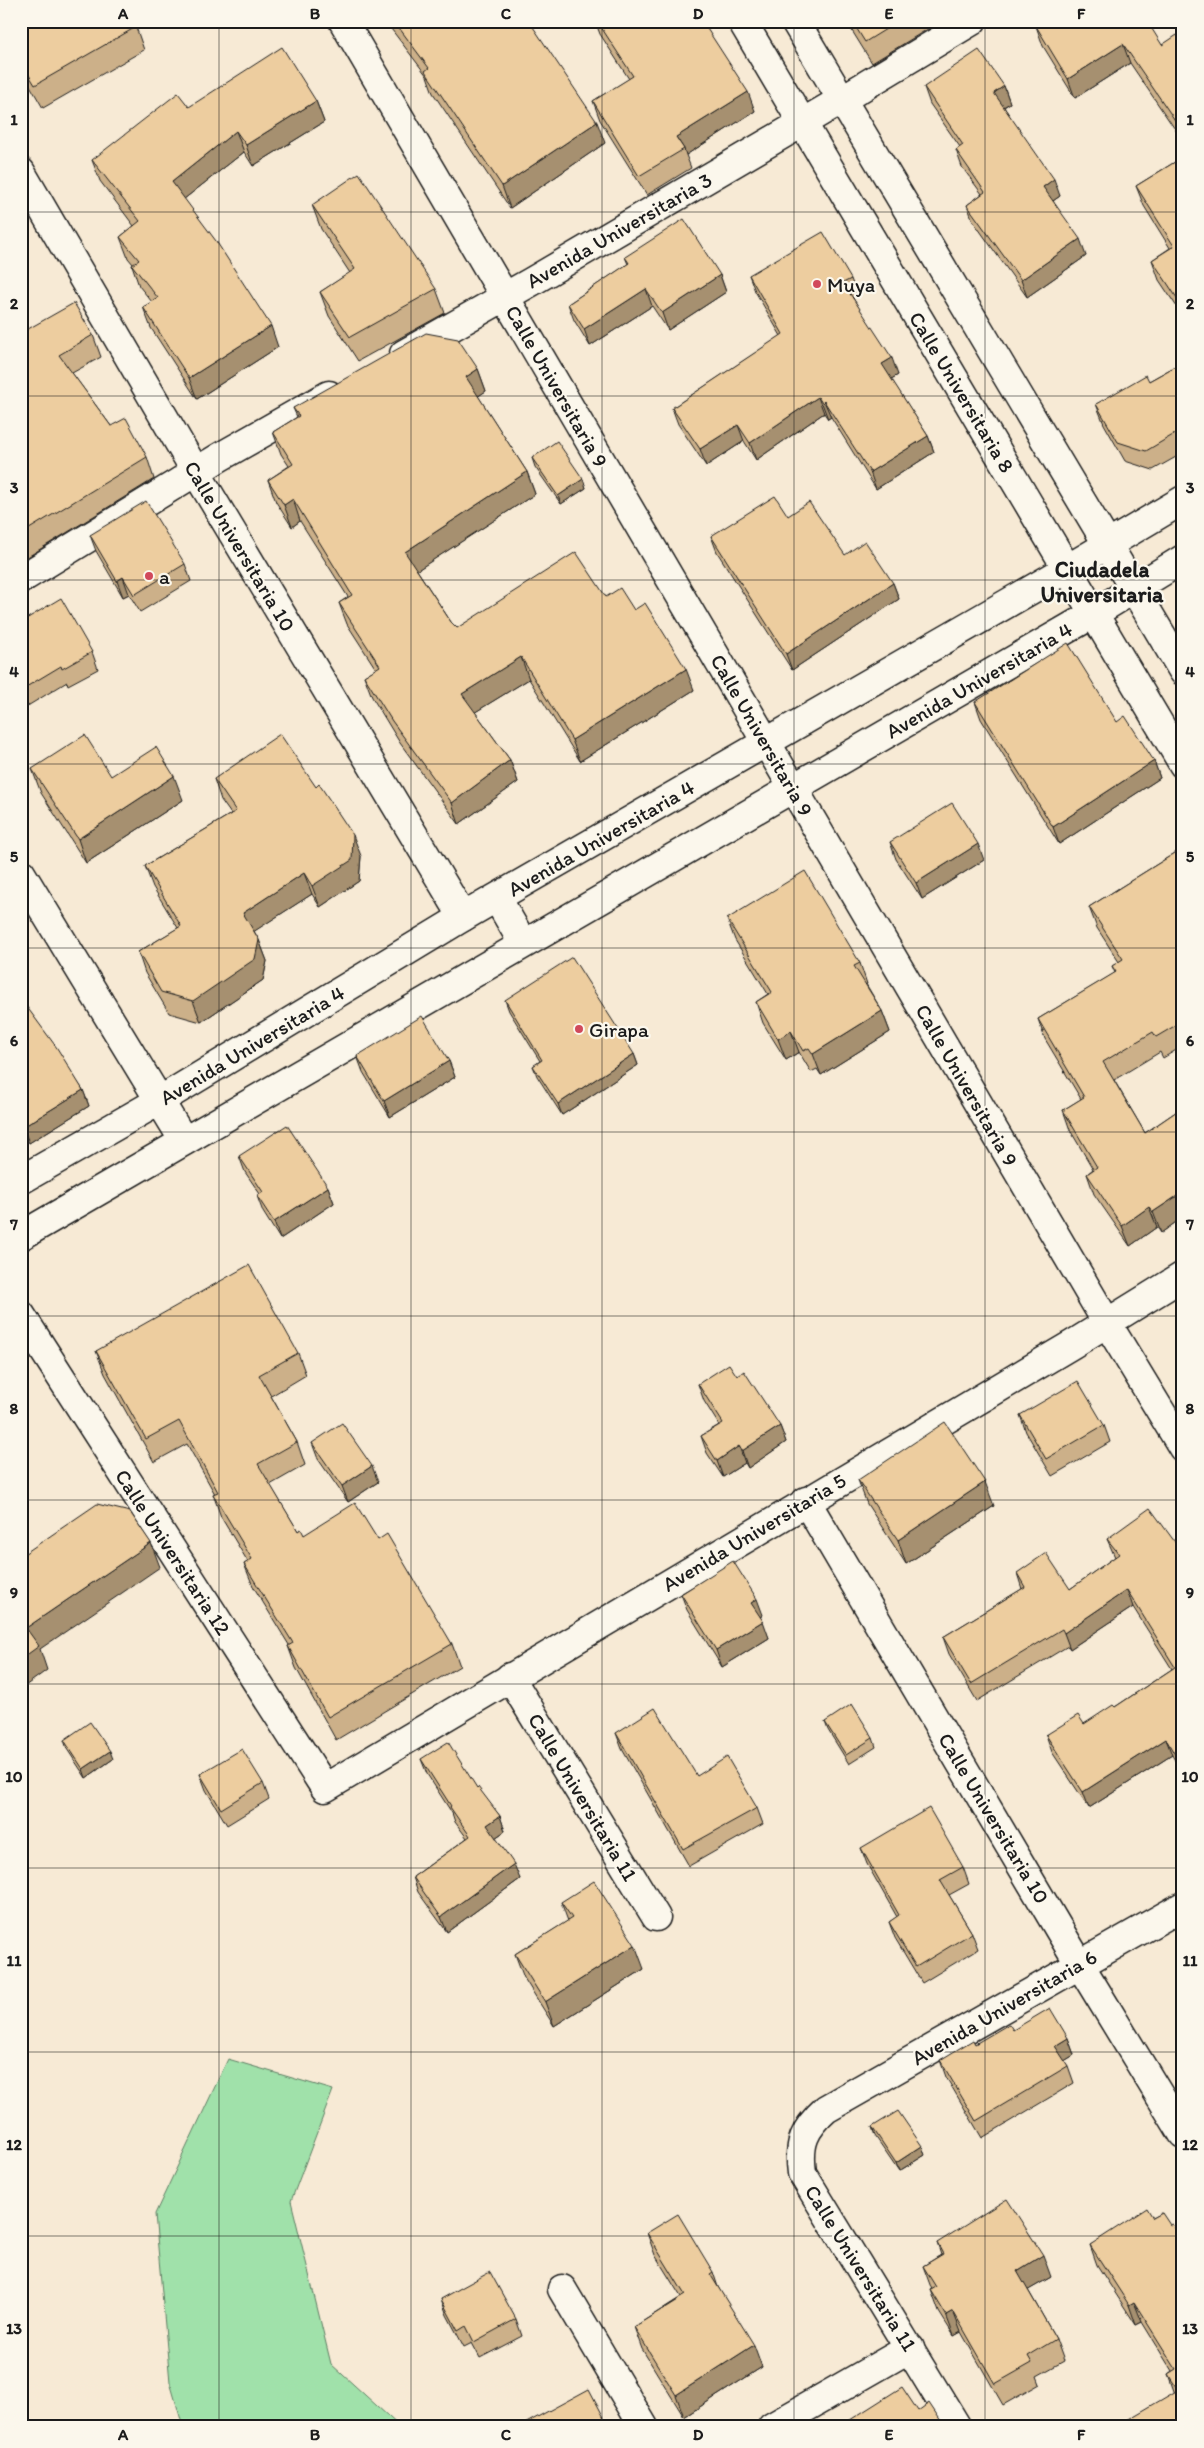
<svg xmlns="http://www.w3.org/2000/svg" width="1204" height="2448" font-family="Itim,sans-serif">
<rect width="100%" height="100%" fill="#f7ead5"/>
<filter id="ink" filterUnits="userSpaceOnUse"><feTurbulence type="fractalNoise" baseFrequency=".02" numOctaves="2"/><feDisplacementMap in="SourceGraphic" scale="10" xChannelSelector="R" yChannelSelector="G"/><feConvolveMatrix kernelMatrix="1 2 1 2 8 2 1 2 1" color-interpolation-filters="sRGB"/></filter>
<g filter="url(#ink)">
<polygon fill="#a0e1aa" stroke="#5e7e63" points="228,2059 333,2090 291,2201 331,2364 400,2427 183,2427 170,2382 155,2214"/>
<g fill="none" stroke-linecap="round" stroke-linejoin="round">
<g stroke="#1c1c1c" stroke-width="31">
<g id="street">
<polyline points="343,21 1107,1323 1183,1448"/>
<polyline points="841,100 972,21"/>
<polyline points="21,172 196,472 463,917"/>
<polyline points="404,354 531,282 802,123"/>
<polyline points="21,579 220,457 329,395"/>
<polyline points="21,873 184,1141"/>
<polyline points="497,898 523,943"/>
<polyline points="21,1180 159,1101 463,917 1067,569"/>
<polyline points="21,1236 1093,614"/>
<polyline points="21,1315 325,1788 1073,1344 1183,1276"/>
<polyline points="806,1501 1080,1965 1183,2134"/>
<polyline points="510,1677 656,1917"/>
<polyline points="562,2289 644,2427"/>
<polyline points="772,2427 910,2348"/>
<path d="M957,2427L802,2173C798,2143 804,2129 826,2109L1183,1906"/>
</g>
</g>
<g stroke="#1c1c1c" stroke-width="31">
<g id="secondary">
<polyline points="742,21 1183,764"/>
<polyline points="795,21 1183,671"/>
<polyline points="802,123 841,100"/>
<polyline points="1067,569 1183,500"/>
<polyline points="1093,614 1183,559"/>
</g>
</g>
<use href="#street" stroke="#fbf7ec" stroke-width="28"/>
<use href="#secondary" stroke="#fbf7ec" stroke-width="28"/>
</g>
<g fill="#ccb089" stroke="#1c1c1c">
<polygon points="21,21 136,27 144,50 43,108 21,70"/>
<polygon points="385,21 488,21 491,26 605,143 510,208 433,93 427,76"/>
<polygon points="595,21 702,21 755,111 686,155 691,168 647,195 600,120 593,101 629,79 600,34"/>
<polygon points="846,21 941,21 872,63"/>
<polygon points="1036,26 1162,45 1183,44 1183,141 1130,63 1075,98 1043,46"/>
<polygon points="1004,86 1010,103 1004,107 1060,196 1053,201 1086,256 1027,297 973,221 967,205 982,194 962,167 956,150 960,147 930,104 924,87"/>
<polygon points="316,101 324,122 253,166 244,152 184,199 278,347 197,399 151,328 143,307 152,302 139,286 132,265 133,264 128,258 120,237 134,226 100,181 92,160"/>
<polygon points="1183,157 1183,316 1159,280 1152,260 1170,248 1144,206 1136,186"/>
<polygon points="312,205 436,289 445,313 358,361 329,316 320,292 350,273 321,229"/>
<polygon points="625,257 720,275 726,292 668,330 652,306 590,346 574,320 568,304 628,264"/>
<polygon points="749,275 851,279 857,295 853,298 898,375 891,379 928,436 934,452 876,489 831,417 828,419 824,413 756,460 744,441 706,466 678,424 672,408 781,336 755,291"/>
<polygon points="21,333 93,335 101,357 72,373 111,426 147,457 154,479 21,561"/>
<polygon points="1183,362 1183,453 1153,470 1125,461 1104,424 1096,404 1149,381"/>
<polygon points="478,369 486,391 478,396 527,472 535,494 417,570 451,622 457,628 606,597 634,610 694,690 580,761 529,679 475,712 510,760 518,782 459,824 400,743 372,697 364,676 376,669 347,624 339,603 348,597 300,521 292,527 276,502 268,480 289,466 281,454 273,432 297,417 293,408"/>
<polygon points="532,458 583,479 586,488 561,504 535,467"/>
<polygon points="788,516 845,555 893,583 899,599 792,670 717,552 711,536"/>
<polygon points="90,535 185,564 191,581 140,612 129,594 123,597 96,551"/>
<polygon points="21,622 92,652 98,669 68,685 67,682 21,710"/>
<polygon points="975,702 1117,722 1154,761 1160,778 1059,844 981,719"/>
<polygon points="32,769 111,776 183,800 86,863 41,793"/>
<polygon points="214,779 361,856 359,881 320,907 312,894 254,931 259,940 267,961 263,980 201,1022 169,1013 145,973 138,952 178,928 153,887 145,866 231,814 221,800"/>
<polygon points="890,842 984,860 922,899 896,859"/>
<polygon points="1183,848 1183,1046 1163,1058 1160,1052 1114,1080 1145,1133 1183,1107 1183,1217 1161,1233 1157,1227 1130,1246 1094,1194 1087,1174 1093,1169 1070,1130 1063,1110 1081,1099 1045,1039 1038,1019 1115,973 1112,966 1119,962 1097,928 1089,907"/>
<polygon points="727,919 860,963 867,984 866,984 882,1011 890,1032 821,1075 817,1069 811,1072 799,1052 786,1060 763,1023 756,1002 768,994 735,940"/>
<polygon points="21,999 83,1090 89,1106 29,1143 21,1130"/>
<polygon points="505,1000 634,1054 638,1065 562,1115 537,1076 533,1066 540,1061 509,1011"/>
<polygon points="357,1056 449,1061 455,1077 390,1117 363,1072"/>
<polygon points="239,1156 328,1187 334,1203 280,1239 263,1212 257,1196 260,1194 245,1172"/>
<polygon points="96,1351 298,1353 306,1375 271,1396 297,1442 305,1465 270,1485 298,1531 304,1535 378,1540 452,1644 460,1666 336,1740 296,1668 288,1646 289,1645 253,1586 244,1564 248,1562 221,1517 213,1494 215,1494 187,1444 154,1462 105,1374"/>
<polygon points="737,1376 780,1426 786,1442 748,1468 745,1463 723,1477 707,1453 701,1436 719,1425 704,1401 698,1384"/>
<polygon points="1020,1415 1104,1425 1110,1442 1052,1476 1026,1432"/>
<polygon points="312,1443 378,1482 348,1502 318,1459"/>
<polygon points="858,1480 994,1506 906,1564 867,1504"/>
<polygon points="1107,1539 1183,1553 1183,1775 1172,1755 1089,1808 1052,1752 1046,1735 1084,1724 1115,1707 1172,1669 1133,1607 1070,1649 1068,1646 977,1701 949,1654 943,1637 1022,1589 1017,1573 1070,1589 1115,1557"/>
<polygon points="681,1594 763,1615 760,1617 769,1638 722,1667 687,1610"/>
<polygon points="825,1722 873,1738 876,1747 849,1764 828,1730"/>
<polygon points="616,1733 757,1808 763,1824 689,1866 622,1749"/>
<polygon points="64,1740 113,1759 86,1778 67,1749"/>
<polygon points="421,1759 477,1788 500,1816 505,1831 495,1838 520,1879 447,1932 418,1892 413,1877 467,1838 455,1822 452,1813 427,1774"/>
<polygon points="200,1774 263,1783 269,1799 227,1825 206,1790"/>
<polygon points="861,1848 963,1867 969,1884 949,1895 972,1933 978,1949 922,1983 895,1938 889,1922 897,1917 867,1864"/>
<polygon points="561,1902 644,1969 554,2026 524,1978 515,1954 568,1921"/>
<polygon points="1013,2030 1068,2038 1074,2055 1064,2061 1068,2066 1074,2083 982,2138 946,2077 940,2060 975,2044"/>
<polygon points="872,2127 925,2155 899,2171 875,2136"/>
<polygon points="1162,2213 1183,2427 1174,2391 1168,2374 1172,2371 1142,2322 1136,2325 1097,2265 1090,2245 1153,2218"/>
<polygon points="647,2233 713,2272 718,2287 762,2367 684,2417 642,2349 634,2327 681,2297 655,2255"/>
<polygon points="937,2243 1051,2277 1028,2290 1056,2339 1064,2361 1037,2376 1040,2384 1003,2405 961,2332 954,2336 939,2312 931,2290 932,2290 923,2266 941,2255"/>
<polygon points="441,2299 516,2319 522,2336 480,2358 472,2343 464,2347 447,2315"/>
</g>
<g fill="#a6906f" stroke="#1c1c1c">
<polygon points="1123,44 1130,63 1075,98 1068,79"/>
<polygon points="1004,86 1010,103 1000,109 994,93"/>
<polygon points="748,92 755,111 686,155 684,149 676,137"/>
<polygon points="316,101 324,122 253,166 246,145"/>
<polygon points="597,122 605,143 510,208 502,186"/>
<polygon points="236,131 244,152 179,203 172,182"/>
<polygon points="1054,179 1060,196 1050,203 1043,187"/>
<polygon points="1080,239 1086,256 1027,297 1021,280"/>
<polygon points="720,275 726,292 668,330 662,313"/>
<polygon points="646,289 652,306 590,346 584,329"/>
<polygon points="271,326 278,347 197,399 189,378"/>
<polygon points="892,358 898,375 888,381 882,364"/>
<polygon points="478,369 486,391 474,399 466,377"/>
<polygon points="818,397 824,413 756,460 750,443"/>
<polygon points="824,401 831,417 828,419 822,403"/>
<polygon points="738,425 744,441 706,466 700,449"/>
<polygon points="928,436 934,452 876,489 870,472"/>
<polygon points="527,472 535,494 413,573 405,552"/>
<polygon points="583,479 586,488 561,504 558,496"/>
<polygon points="293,499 300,521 292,527 284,505"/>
<polygon points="123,577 129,594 123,597 117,581"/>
<polygon points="893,583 899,599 792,670 786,654"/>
<polygon points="521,657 529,679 469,716 462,694"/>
<polygon points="686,669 694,690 580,761 572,740"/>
<polygon points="510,760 518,782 459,824 452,803"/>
<polygon points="1154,761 1160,778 1059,844 1053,827"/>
<polygon points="174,776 183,800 86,863 78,839"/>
<polygon points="353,835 361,856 359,881 320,907 312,886"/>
<polygon points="978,844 984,860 922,899 916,883"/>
<polygon points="304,873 312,894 250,934 243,913"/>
<polygon points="259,940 267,961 263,980 201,1022 193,1001"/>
<polygon points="882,1011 890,1032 821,1075 813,1054"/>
<polygon points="791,1031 799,1052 786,1060 778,1039"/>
<polygon points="634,1054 638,1065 562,1115 558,1104"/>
<polygon points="449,1061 455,1077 390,1117 384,1101"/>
<polygon points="83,1090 89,1106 29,1143 23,1127"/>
<polygon points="328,1187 334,1203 280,1239 274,1222"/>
<polygon points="1183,1192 1183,1217 1161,1233 1153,1212"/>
<polygon points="1149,1207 1157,1227 1130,1246 1122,1226"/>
<polygon points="780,1426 786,1442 748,1468 742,1451"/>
<polygon points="739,1446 745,1463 723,1477 717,1461"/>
<polygon points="372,1466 378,1482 348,1502 342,1486"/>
<polygon points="985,1482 994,1506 906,1564 898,1540"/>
<polygon points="151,1543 160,1567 40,1649 47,1670 21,1689 21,1659 26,1628"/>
<polygon points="1127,1590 1133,1607 1070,1649 1064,1633"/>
<polygon points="757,1599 763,1615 757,1619 751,1603"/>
<polygon points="763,1621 769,1638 722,1667 716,1650"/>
<polygon points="1166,1739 1172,1755 1089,1808 1083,1792"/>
<polygon points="110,1751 113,1759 86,1778 83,1769"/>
<polygon points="500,1816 505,1831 492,1840 487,1825"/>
<polygon points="514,1864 520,1879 447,1932 441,1917"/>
<polygon points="635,1945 644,1969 554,2026 545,2002"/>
<polygon points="1068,2038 1074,2055 1061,2063 1055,2046"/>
<polygon points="922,2146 925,2155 899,2171 896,2163"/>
<polygon points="1043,2255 1051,2277 1025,2292 1017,2271"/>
<polygon points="1134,2302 1142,2322 1136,2325 1129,2305"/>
<polygon points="953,2311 961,2332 954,2336 946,2315"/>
<polygon points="754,2345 762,2367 684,2417 676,2395"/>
</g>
<g fill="#edcd9f" stroke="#1c1c1c">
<polygon points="21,21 133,21 136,27 35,85 21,62"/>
<polygon points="394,21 488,21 491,26 498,21 529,21 597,122 502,186 425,71 429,68"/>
<polygon points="597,21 702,21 748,92 676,137 684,149 639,176 593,101 633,76"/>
<polygon points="852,21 899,21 865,42"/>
<polygon points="1044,21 1147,21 1162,45 1177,35 1183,44 1183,132 1123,44 1068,79 1036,26"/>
<polygon points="282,47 316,101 246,145 236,131 172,182 216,241 271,326 189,378 143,307 158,298 132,265 139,260 120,237 140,221 92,160 178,93 189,107"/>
<polygon points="979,50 1004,86 994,93 1054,179 1043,187 1080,239 1021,280 967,205 985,192 956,150 963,145 924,87"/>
<polygon points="1183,157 1183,307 1152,260 1174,246 1136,186"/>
<polygon points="359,173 436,289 350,337 320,292 355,269 312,205"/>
<polygon points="684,219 720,275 662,313 646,289 584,329 568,304 629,263 625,257"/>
<polygon points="823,232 851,279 843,283 892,358 882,364 928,436 870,472 824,401 822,403 818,397 750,443 738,425 700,449 672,408 783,334 749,275"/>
<polygon points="74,303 93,335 59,355 111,426 126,418 147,457 21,534 21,333"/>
<polygon points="426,333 458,339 478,369 466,377 527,472 405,552 451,622 457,628 576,552 606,597 620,588 634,610 645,603 686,669 572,740 521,657 462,694 510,760 452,803 392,721 364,676 380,666 339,603 352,595 293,499 284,505 268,480 293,464 273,432 299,416 293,408"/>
<polygon points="1183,362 1183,429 1146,451 1118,442 1096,404 1146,375 1149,381"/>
<polygon points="557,441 583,479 558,496 532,458"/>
<polygon points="775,496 788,516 809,502 845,555 865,541 893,583 786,654 711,536"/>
<polygon points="146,501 185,564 134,595 123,577 117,581 90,535"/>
<polygon points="61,598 92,652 62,669 61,666 21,690 21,622"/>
<polygon points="1068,643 1117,722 1125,716 1154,761 1053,827 975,702"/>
<polygon points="280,734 316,787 319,784 353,835 352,860 312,886 304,873 243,913 259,940 255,959 193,1001 161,992 138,952 181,926 145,866 236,811 214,779"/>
<polygon points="85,735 111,776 156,747 174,776 78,839 32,769"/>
<polygon points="952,803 978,844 916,883 890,842"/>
<polygon points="1183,848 1183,1021 1156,1037 1153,1032 1103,1062 1145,1133 1183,1107 1183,1192 1153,1212 1149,1207 1122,1226 1087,1174 1097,1167 1063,1110 1084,1097 1038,1019 1116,972 1112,966 1123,959 1089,907"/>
<polygon points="805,871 860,963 854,966 882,1011 813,1054 809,1048 803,1051 791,1031 778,1039 756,1002 772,992 727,919"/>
<polygon points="572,957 634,1054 558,1104 533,1066 542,1060 505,1000"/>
<polygon points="21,999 57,1048 83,1090 23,1127 21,1123"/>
<polygon points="422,1016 449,1061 384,1101 357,1056"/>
<polygon points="287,1125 328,1187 274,1222 257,1196 263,1192 239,1156"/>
<polygon points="249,1265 298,1353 259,1375 297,1442 258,1464 298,1531 301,1529 304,1535 355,1503 378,1540 387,1534 452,1644 328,1717 288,1646 293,1643 244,1564 252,1559 213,1494 218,1492 179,1421 146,1439 96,1351"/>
<polygon points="729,1364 737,1376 744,1371 780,1426 742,1451 739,1446 717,1461 701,1436 723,1423 698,1384"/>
<polygon points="1078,1381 1104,1425 1046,1459 1020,1415"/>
<polygon points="945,1422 985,1482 898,1540 858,1480"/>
<polygon points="342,1423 372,1466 342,1486 312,1443"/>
<polygon points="97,1504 130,1512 151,1543 26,1628 39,1646 21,1659 21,1556"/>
<polygon points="1150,1508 1183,1553 1183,1769 1166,1739 1083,1792 1046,1735 1078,1715 1084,1724 1113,1705 1115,1707 1175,1667 1127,1590 1064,1633 1062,1629 971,1684 943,1637 1025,1587 1017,1573 1046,1553 1070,1589 1119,1554 1107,1539"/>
<polygon points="733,1561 757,1599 751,1603 763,1621 716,1650 681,1594"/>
<polygon points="852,1704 873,1738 846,1755 825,1722"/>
<polygon points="655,1708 697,1776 727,1757 757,1808 683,1849 616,1733"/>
<polygon points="90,1722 110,1751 83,1769 64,1740"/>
<polygon points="448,1742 477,1788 478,1787 500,1816 487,1825 514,1864 441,1917 413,1877 470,1836 450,1807 451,1806 421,1759"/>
<polygon points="242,1749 263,1783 221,1809 200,1774"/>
<polygon points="929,1808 963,1867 940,1880 972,1933 916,1967 889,1922 899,1915 861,1848"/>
<polygon points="594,1881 635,1945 545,2002 515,1954 572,1918 561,1902"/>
<polygon points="1050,2008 1068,2038 1055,2046 1068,2066 976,2121 940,2060 973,2040 975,2044 1009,2024 1013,2030"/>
<polygon points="898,2111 922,2146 896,2163 872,2127"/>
<polygon points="1007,2199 1043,2255 1017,2271 1056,2339 1028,2356 1032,2363 995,2384 953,2311 946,2315 931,2290 936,2287 923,2266 943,2254 937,2243"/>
<polygon points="1147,2208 1153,2218 1162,2213 1170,2225 1172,2224 1183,2240 1183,2427 1115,2427 1178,2390 1168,2374 1176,2369 1134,2302 1129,2305 1090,2245"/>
<polygon points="678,2214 713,2272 710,2274 754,2345 676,2395 634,2327 685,2295 647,2233"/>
<polygon points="490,2272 516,2319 474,2342 466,2326 458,2331 441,2299"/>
<polygon points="902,2387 918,2411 929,2403 945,2427 839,2427"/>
<polygon points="589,2389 609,2427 519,2427"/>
</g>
</g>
<path fill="none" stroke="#1c1c1c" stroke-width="1" stroke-opacity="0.55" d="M219,21V2427M411,21V2427M602,21V2427M794,21V2427M985,21V2427M21,212H1183M21,396H1183M21,580H1183M21,764H1183M21,948H1183M21,1132H1183M21,1316H1183M21,1500H1183M21,1684H1183M21,1868H1183M21,2052H1183M21,2236H1183"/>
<g fill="#d1495b" stroke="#fbf7ec" stroke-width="2">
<circle cx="817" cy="284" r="5"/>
<circle cx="149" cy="576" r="5"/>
<circle cx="579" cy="1029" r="5"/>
</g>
<g text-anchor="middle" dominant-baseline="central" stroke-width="4.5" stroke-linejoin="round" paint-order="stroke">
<g font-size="21" fill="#1c1c1c" stroke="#fbf7ec">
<text transform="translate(619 230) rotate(-30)">Avenida Universitaria 3</text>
<text transform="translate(557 386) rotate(60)">Calle Universitaria 9</text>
<text transform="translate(962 392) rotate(59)">Calle Universitaria 8</text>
<text transform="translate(240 546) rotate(59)">Calle Universitaria 10</text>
<text transform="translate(979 680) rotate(-30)">Avenida Universitaria 4</text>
<text transform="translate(762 735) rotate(60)">Calle Universitaria 9</text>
<text transform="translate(601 838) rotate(-30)">Avenida Universitaria 4</text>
<text transform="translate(252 1045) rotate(-31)">Avenida Universitaria 4</text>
<text transform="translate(967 1085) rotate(60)">Calle Universitaria 9</text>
<text transform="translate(754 1532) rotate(-31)">Avenida Universitaria 5</text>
<text transform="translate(173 1552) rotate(57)">Calle Universitaria 12</text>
<text transform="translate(583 1797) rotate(59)">Calle Universitaria 11</text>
<text transform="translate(994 1818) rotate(59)">Calle Universitaria 10</text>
<text transform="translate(1004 2007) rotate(-30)">Avenida Universitaria 6</text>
<text transform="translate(861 2268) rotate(58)">Calle Universitaria 11</text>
</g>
<g font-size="21" fill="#1c1c1c" stroke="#fbf7ec" text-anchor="start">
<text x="827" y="284">Muya</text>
<text x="159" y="576">a</text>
<text x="589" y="1029">Girapa</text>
</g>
<g font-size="22" font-weight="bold" fill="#1c1c1c" stroke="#fbf7ec">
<text x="1102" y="569">Ciudadela<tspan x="1102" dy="25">Universitaria</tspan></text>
</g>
</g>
<rect width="1204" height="2448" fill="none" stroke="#fbf7ec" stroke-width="55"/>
<rect x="28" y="28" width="1148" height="2392" fill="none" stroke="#1c1c1c" stroke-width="2"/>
<g font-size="16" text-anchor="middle" font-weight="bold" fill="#1c1c1c">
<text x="123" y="19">A</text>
<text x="315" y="19">B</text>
<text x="506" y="19">C</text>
<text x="698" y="19">D</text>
<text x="889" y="19">E</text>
<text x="1081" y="19">F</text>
<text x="14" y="125">1</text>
<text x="1190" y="125">1</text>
<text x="14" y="309">2</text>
<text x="1190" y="309">2</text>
<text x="14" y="493">3</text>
<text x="1190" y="493">3</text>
<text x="14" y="677">4</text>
<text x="1190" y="677">4</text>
<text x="14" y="862">5</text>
<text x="1190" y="862">5</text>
<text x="14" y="1046">6</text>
<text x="1190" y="1046">6</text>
<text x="14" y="1230">7</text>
<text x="1190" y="1230">7</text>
<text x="14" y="1414">8</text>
<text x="1190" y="1414">8</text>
<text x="14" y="1598">9</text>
<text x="1190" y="1598">9</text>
<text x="14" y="1782">10</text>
<text x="1190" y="1782">10</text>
<text x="14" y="1966">11</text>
<text x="1190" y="1966">11</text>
<text x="14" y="2150">12</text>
<text x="1190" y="2150">12</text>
<text x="14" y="2334">13</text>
<text x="1190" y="2334">13</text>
<text x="123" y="2440">A</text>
<text x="315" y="2440">B</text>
<text x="506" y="2440">C</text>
<text x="698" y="2440">D</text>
<text x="889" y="2440">E</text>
<text x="1081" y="2440">F</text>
</g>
</svg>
